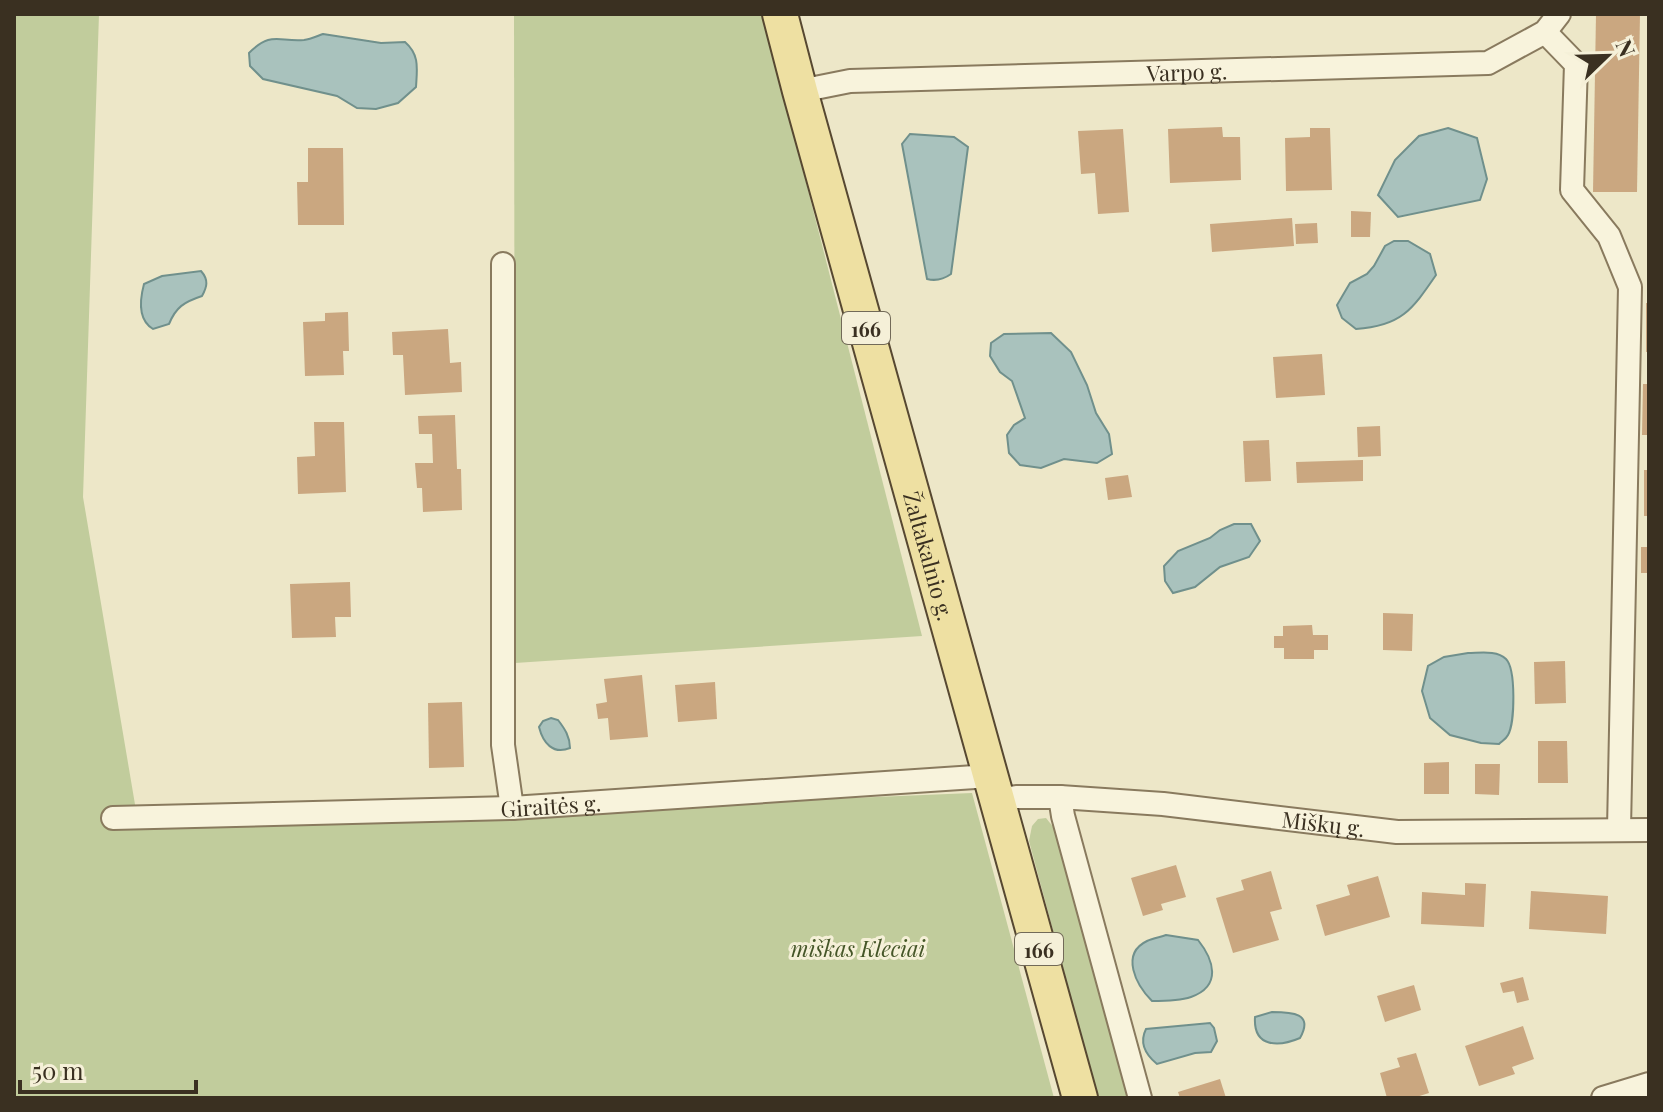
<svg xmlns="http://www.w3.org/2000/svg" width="1663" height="1112" font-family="'Playfair Display',serif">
<rect width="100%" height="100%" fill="#ede7c8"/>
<g fill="#c1cc9c">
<polygon points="14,14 99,14 83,497 139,828 972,793 1054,1098 14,1098"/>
<polygon points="514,14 763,14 922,636 515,663"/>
<polygon points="1046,818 1054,828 1128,1098 1098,1098 1029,841 1032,826 1038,819"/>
</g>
<g fill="#a9c2bd" stroke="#70908c" stroke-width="2">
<path d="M323,34L381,43L405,42C420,55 417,69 416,87L398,103L376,109L357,108L337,96L263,79L250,66L249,53C271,31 278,42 304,40C311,39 317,36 323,34Z"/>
<polygon points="1448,128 1477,138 1487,179 1480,200 1398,217 1378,195 1395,160 1419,136"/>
<path d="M910,134L954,137L968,147L951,274C944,279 935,281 927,279L902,144Z"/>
<path d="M1394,241H1408L1430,254L1436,275C1412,310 1401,326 1356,329L1342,318L1337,305L1350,283L1367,274L1374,266L1385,246Z"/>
<path d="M201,271C209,280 207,287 202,296C184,302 176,307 169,324L153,329C138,320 140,299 144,284L162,276Z"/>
<polygon points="1051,333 1071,352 1087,385 1096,413 1109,434 1112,454 1097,463 1064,459 1041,468 1020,465 1009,453 1007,435 1014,425 1025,418 1012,381 1000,372 990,356 991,343 1004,334"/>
<polygon points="1234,524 1251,524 1260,541 1249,557 1220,567 1195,587 1173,593 1165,581 1164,566 1178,551 1210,538 1220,530"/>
<path d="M1468,653C1480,653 1497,650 1506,659C1516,669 1515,723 1508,735C1506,739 1502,741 1499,744L1481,743L1450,735L1430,718L1422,691L1428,666L1444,657Z"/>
<path d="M551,718L558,720C565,729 570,737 570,748C553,755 543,743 539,727L543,721Z"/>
<path d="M1166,935L1198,940C1214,960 1222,986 1191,997C1179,1001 1164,1001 1152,1001C1136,985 1120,954 1147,941C1153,938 1161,937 1166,935Z"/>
<path d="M1272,1012C1292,1012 1314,1013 1300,1038C1279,1047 1253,1048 1255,1017Z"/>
<path d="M1210,1023L1214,1028L1217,1041L1211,1052L1195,1053L1157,1064C1146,1055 1139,1043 1146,1029Z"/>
</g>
<g fill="#caa780">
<polygon points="1596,14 1640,14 1637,192 1593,192"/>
<polygon points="1222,127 1223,137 1240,137 1241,180 1170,183 1168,129"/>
<polygon points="1310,128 1330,128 1332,190 1286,191 1285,138 1310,137"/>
<polygon points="1123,129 1129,212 1098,214 1095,173 1081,174 1078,131"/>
<polygon points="308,148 343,148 344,225 298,225 297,182 308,182"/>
<polygon points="1351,211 1371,212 1370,237 1351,237"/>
<polygon points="1292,218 1294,246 1212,252 1210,224"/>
<polygon points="1317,223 1318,243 1296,244 1295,224"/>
<rect x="1646" y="303" width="3" height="49"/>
<polygon points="348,312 349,351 343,351 344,375 305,376 303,322 325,321 325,313"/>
<polygon points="448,329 450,363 461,362 462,392 405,395 403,355 393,355 392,332"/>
<polygon points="1322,354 1325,395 1276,398 1273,357"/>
<polygon points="1643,384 1649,384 1649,435 1642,435"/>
<polygon points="455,415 457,469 461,469 462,510 423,512 422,488 417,488 415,463 433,463 432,434 419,434 418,416"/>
<polygon points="314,422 344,422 346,492 298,494 297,457 315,456"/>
<polygon points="1380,426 1381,456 1358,457 1357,427"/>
<polygon points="1269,440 1271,481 1245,482 1243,441"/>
<polygon points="1363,460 1363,481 1297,483 1296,462"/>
<rect x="1644" y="470" width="5" height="46"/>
<polygon points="1128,475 1132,497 1108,500 1105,478"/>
<rect x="1641" y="547" width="8" height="26"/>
<polygon points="350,582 351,617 335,617 336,637 292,638 290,584"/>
<polygon points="1383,613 1413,614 1412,651 1383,650"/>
<polygon points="1312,625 1313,635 1328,635 1328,650 1314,650 1314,659 1284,659 1284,648 1274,648 1274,636 1283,636 1283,626"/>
<polygon points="1565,661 1566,703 1535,704 1534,662"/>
<polygon points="642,675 648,737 610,740 608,718 598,719 596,704 607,702 604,679"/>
<polygon points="715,682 717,719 678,722 675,685"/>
<polygon points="462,702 464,767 429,768 428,703"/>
<polygon points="1538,741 1567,741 1568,783 1538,783"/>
<polygon points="1449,762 1449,794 1424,794 1424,763"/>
<polygon points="1475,764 1500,764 1499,795 1475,794"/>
<polygon points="1176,865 1186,897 1161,904 1163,910 1143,916 1131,878"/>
<polygon points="1271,871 1282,909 1270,912 1279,940 1233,953 1216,898 1244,890 1241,880"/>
<polygon points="1378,876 1390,917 1325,936 1316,905 1350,895 1347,885"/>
<polygon points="1465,883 1486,884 1484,927 1421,924 1422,892 1465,895"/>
<polygon points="1531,891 1608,896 1606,934 1529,929"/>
<polygon points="1523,977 1529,1000 1517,1003 1514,991 1503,993 1500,983"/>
<polygon points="1414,985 1421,1010 1385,1022 1377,996"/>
<polygon points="1523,1026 1534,1059 1512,1067 1515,1074 1479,1086 1465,1046"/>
<polygon points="1416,1053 1429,1093 1413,1098 1387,1098 1380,1073 1400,1067 1397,1058"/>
<polygon points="1220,1079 1226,1098 1180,1098 1178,1092"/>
</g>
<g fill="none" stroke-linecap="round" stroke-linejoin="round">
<g stroke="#897a5e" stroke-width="26">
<g id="street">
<polyline points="1545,32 1576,64 1572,190 1609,236 1630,287 1619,829"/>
<path id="s1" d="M800,91L850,81L1488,63L1545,32L1559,14"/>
<polyline points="503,264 503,745 512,808"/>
<polyline points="1060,797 1063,816 1140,1098"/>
<path id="s2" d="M997,800L1016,797H1060L1163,804L1397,832L1649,830"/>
<path id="s3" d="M113,818L512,808L990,776"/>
<polyline points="1603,1098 1649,1084"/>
</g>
</g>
<g stroke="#574831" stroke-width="38">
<g id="primary">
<path id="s4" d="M780,14L800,91L1080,1098"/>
</g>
</g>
<use href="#street" stroke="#f8f3dc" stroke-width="22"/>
<use href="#primary" stroke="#eee0a2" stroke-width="34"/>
</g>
<g text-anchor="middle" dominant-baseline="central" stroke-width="6" stroke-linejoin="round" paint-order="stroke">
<g fill="#f5f0d8" stroke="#726a58" stroke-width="2">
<rect x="842" y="312" width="48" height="32" rx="6"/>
<rect x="1015" y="933" width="48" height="32" rx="6"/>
</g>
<g font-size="20" font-weight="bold" fill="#3a3021">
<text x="866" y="328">166</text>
<text x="1039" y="949">166</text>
</g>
<g font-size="22" fill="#3a3021" stroke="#f5f0d8">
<text stroke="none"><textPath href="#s1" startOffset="388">Varpo g.</textPath></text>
<text stroke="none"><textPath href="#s4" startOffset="562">Žaltakalnio g.</textPath></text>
<text stroke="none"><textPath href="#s3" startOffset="438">Giraitės g.</textPath></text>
<text stroke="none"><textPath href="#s2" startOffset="328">Miškų g.</textPath></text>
</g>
<g font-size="22" font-style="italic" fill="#455628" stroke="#f5f0d8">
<text x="858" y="948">miškas Kleciai</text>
</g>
</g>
<rect width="1663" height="1112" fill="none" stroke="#3a3021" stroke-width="32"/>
<g transform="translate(1607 56) rotate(67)" stroke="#f5f0d8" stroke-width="6" paint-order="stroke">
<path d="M0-6L14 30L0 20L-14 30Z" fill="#3a3021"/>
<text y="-12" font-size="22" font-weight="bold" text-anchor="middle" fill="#3a3021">N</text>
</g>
<path d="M20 1080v12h176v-12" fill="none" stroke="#3a3021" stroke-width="4"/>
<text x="32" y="1080" font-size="24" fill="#3a3021" stroke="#f5f0d8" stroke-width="6" paint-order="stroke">50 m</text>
</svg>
